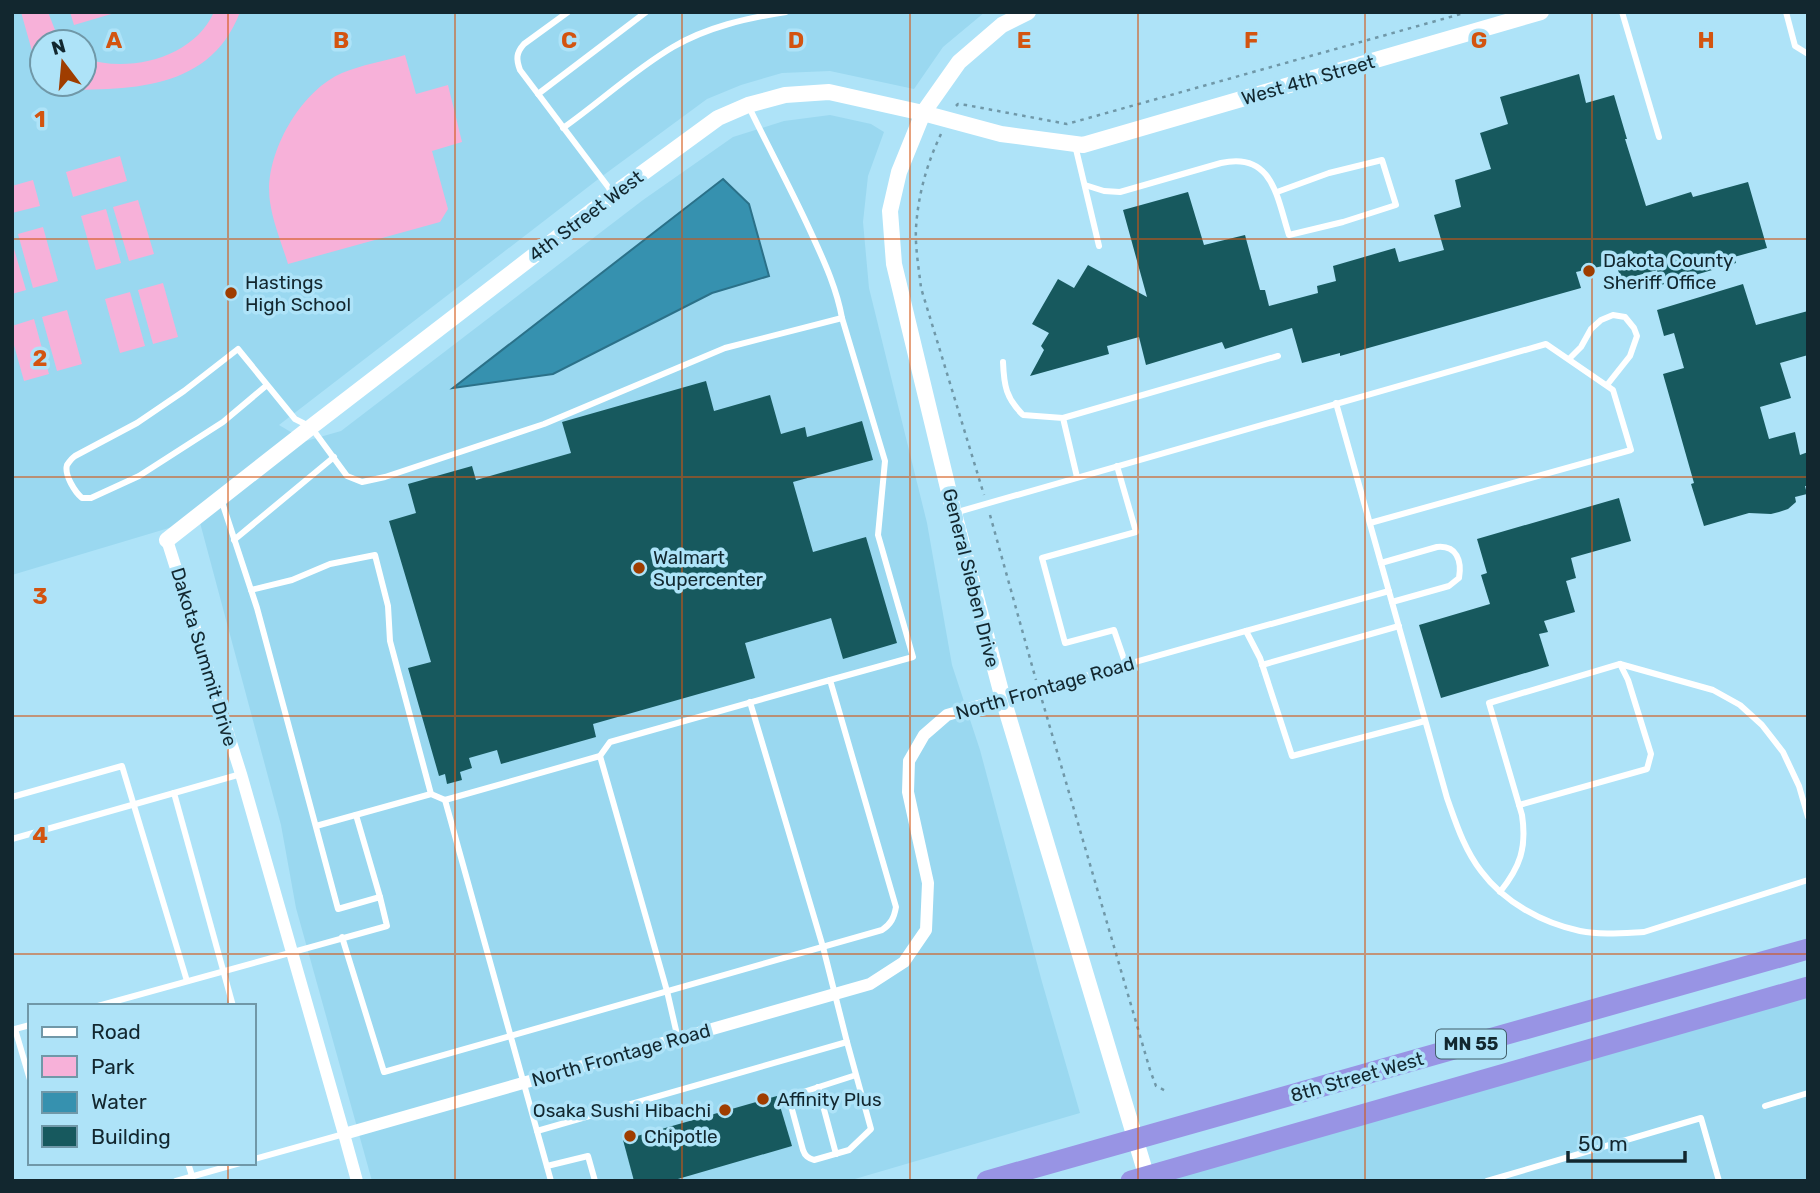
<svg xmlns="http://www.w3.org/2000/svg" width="1820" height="1193" font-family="Rubik,sans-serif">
<rect width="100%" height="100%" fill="#aee3f8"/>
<g fill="#9ad8f0" fill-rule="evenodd">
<path d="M12,12H985L943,47L914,89L830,71L782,73L741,85L707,99L601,177L279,425L306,441L341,431L643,200L733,137L784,121L830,115L871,124L884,132L868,176L863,222L869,288L927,523L952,665L980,750L1042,982L1080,1113L848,1181H372L296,908L281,825L199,519L12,575ZM42,42H84V84H42Z"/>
<polygon points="1808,987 1808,1181 1131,1181"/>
</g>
<g fill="#f7b1d9">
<path d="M21,12H48L55,30L62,42H42V84H84V58C128,74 194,58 214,12H240C208,97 117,89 43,90Z"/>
<polygon points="70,12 118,12 74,25"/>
<path d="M405,55L416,94L448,85L462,142L432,151L448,209L440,222L288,264C282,244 273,223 270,202C263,156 300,91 342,73C361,65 385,61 405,55Z"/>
<polygon points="120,156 127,181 73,197 66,172"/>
<polygon points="33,180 40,206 12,213 12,186"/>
<polygon points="138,200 154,254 129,261 113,207"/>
<polygon points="106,209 121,263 96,270 81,216"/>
<polygon points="43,227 58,281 33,288 18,234"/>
<polygon points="12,242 26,290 12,294"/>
<polygon points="163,283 178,337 153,344 138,290"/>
<polygon points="130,292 145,346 120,353 105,299"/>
<polygon points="67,310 82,364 57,371 42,317"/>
<polygon points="34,319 49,374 24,381 12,338 12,326"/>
</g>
<polygon fill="#3691af" stroke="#2b7189" stroke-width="2" points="723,179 749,204 769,276 712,293 553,374 453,388"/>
<g fill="#17595e">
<polygon points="1579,74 1586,103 1614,95 1627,139 1625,139 1646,206 1691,192 1693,197 1748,182 1767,248 1734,257 1736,263 1661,285 1657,270 1621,280 1616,263 1576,272 1581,288 1340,356 1340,353 1302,363 1292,328 1225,349 1222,342 1146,365 1139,337 1107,346 1109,354 1030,376 1044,350 1041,346 1049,333 1032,324 1058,279 1074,288 1088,265 1147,297 1123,210 1188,192 1204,245 1245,235 1260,290 1265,290 1269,306 1318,293 1317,286 1336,281 1333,266 1395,248 1399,262 1444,250 1434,215 1461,207 1455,180 1491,169 1480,133 1508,124 1500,97"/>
<polygon points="1743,284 1756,325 1808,311 1808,355 1780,363 1791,398 1760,407 1769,439 1795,432 1800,455 1808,452 1808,486 1805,486 1807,494 1795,497 1796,502 1788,509 1779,512 1771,514 1749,513 1704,526 1691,484 1694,483 1663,374 1684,368 1674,333 1664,336 1657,310"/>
<polygon points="706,381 714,411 770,395 781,434 805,427 807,437 862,421 873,460 793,482 813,552 866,537 897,643 843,659 831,618 745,643 755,678 593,724 596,737 501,764 497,750 469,758 472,768 460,772 462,780 447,784 445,774 439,776 408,668 431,662 389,521 416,513 408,484 472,466 476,480 571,453 562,422"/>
<polygon points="1619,498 1631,541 1571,558 1576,578 1566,581 1575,612 1544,621 1548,632 1539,634 1549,666 1441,698 1419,625 1490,604 1481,575 1487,573 1477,539"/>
<polygon points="777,1096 792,1146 671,1181 634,1181 623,1140"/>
</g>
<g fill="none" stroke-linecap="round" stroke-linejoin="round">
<g stroke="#7098a8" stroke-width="2.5" stroke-dasharray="3.5 5" stroke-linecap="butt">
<polyline points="956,106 958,104 966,105 1067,124 1468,12"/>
<path d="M941,134C927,163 918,195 916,228C915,248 919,269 921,288L984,495"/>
<polyline points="990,515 1036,680"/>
<polyline points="1042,700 1150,1070 1156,1086 1166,1091"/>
</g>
<g stroke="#fff" stroke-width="6">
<path d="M568,12L524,44C516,53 516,59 520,70L612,192"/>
<polyline points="1622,12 1659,137"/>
<polyline points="1786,12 1795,46 1808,54"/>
<polyline points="538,94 646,12"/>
<path d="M748,105C769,149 793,192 813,237C825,263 837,290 842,318L885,461L878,535L913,657L830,680"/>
<path d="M563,128C600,102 634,70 673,47C707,27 747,18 786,12"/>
<polyline points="1075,145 1099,246"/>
<path d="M1085,185L1104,191L1120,192L1221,163C1273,151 1277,198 1289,235L1343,222L1396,205L1382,160L1329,173L1277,192"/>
<polyline points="1569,359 1581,347 1591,329 1601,320 1613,315 1625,317 1634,328 1637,336 1630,356 1607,385"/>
<path d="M1003,362C1004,386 1006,398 1023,415L1063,418L1077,477"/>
<path d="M267,385L223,422L139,476L91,498H82C75,492 64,475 67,465C69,462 72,458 75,456L137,423L184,391L238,349L295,419L311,427L347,476L362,482L385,477L544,424L725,348L842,318"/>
<path d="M1336,403L1447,798C1456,823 1464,849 1481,871C1504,902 1542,923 1580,931C1600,935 1623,933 1644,932L1808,880"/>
<polyline points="1063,418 1278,356"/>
<polyline points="1117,466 1136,532 1042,558 1065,643 1114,630 1126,665"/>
<polyline points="954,513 1546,344 1613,390 1631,450 1370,523"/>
<polyline points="234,540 334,457"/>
<path d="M1381,563L1437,547C1457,545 1462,561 1459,578L1449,586L1392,602"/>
<polyline points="251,590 292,580 330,564 375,555 388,606 390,641 431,794"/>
<polyline points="1246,631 1260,658 1292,756 1425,721"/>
<polyline points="1262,665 1399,626"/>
<polyline points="1003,699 1389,591"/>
<polyline points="600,756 667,991 678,1039"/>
<polyline points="174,793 233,1006"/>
<polyline points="12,797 122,766 187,981"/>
<polyline points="445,800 537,1131 847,1042 823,947 750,702"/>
<polyline points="1519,805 1647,769 1651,754 1628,680 1620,664"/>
<polyline points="356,815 380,897"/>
<path d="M316,826L431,794L445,800L600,756L610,742L830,680L896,907C894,918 891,924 882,930L384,1072L342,937"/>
<polyline points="12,839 241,774"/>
<path d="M1500,892C1520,867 1527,848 1522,815L1489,703L1620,664L1713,690L1740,705L1762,725L1783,752L1799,786L1808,817"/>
<polyline points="98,1006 387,926 380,897 338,909 257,608 221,499"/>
<polyline points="30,1025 15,1029 30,1080"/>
<path d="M847,1042L871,1129L849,1150L814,1160C808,1158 805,1156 803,1150L790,1102L792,1097L797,1094L856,1075"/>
<polyline points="818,1087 836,1154"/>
<polyline points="1765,1106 1808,1093"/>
<polyline points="537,1131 551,1181"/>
<polyline points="254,1159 344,1134"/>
<polyline points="188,1163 192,1176"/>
<polyline points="547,1166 588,1156 595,1181"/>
<polyline points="176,1181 240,1163"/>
<polyline points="1487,1181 1701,1118 1719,1181"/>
</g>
<g stroke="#fff" stroke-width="12">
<polyline points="167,540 241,774 344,1134"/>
<polyline points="357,1181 344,1134 870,984 904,962 926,930 928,883 908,792 909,761 924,735 947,715 1003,699"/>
</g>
<g stroke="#fff" stroke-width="16">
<polyline points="1028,12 1002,25 959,62 923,113 899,172 890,211 894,264 954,513 1003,699 1148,1181"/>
<polyline points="167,540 311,427 614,194 718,118 748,105 785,95 829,92 923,113 1001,134 1083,145 1541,12"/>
</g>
<g stroke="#9894e4" stroke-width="21">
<polyline points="987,1181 1808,949"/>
<polyline points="1131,1181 1808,987"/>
</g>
</g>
<path fill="none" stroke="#d35410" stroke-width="2" stroke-opacity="0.55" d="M228,12V1006M455,12V1181M682,12V1181M910,12V1181M1138,12V1181M1365,12V1181M1592,12V1181M12,239H1808M12,477H1808M12,716H1808M12,954H1808M228,1163V1181"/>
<g fill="#9f3d00" stroke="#aee3f8" stroke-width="2.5">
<circle cx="1589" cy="271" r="7"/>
<circle cx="231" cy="293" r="7"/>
<circle cx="639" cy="568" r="7"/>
<circle cx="763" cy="1099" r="7"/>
<circle cx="725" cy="1110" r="7"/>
<circle cx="630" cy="1136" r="7"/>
</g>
<g text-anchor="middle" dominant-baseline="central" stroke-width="7" stroke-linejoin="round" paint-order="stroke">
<rect fill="#aee3f8" stroke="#415f6b" stroke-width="2" x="1436" y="1029.5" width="70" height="29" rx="5"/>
<g font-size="18" font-weight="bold" fill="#12272f">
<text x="1471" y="1044">MN 55</text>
</g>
<g font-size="19" fill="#12272f" stroke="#aee3f8">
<text transform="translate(1308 80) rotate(-16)">West 4th Street</text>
<text transform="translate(586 216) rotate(-37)">4th Street West</text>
<text transform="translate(971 578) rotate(76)">General Sieben Drive</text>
<text transform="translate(204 657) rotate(73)">Dakota Summit Drive</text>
<text transform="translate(1045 688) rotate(-16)">North Frontage Road</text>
<text transform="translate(621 1055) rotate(-16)">North Frontage Road</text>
<text transform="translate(1357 1077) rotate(-16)">8th Street West</text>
</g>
<g font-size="19" fill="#12272f" stroke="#aee3f8" text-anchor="start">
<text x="1603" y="260">Dakota County<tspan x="1603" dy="22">Sheriff Office</tspan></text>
<text x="245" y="282">Hastings<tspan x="245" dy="22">High School</tspan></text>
<text x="653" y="557">Walmart<tspan x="653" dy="22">Supercenter</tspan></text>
<text x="777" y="1099">Affinity Plus</text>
<text x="711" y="1110" text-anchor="end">Osaka Sushi Hibachi</text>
<text x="644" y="1136">Chipotle</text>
</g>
</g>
<g font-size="23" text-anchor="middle" font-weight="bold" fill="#d35410" stroke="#aee3f8" stroke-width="7" stroke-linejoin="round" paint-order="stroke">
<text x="114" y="48">A</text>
<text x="341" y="48">B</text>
<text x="569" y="48">C</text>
<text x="796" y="48">D</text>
<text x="1024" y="48">E</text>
<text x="1251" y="48">F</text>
<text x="1479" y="48">G</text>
<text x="1706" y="48">H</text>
<text x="40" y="127">1</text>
<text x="40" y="366">2</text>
<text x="40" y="604">3</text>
<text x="40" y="843">4</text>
</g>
<rect width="1820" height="1193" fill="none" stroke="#12272f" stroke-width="28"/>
<rect x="28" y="1004" width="228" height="161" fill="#aee3f8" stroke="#7098a8" stroke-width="2"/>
<rect x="42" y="1027" width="35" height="10" fill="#ffffff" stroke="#7098a8" stroke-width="2"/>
<text x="91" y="1039" font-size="21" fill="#12272f">Road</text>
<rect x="42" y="1056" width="35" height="21" fill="#f7b1d9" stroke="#7098a8" stroke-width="2"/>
<text x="91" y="1074" font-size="21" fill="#12272f">Park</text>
<rect x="42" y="1092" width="35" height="21" fill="#3691af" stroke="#7098a8" stroke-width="2"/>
<text x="91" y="1109" font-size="21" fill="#12272f">Water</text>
<rect x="42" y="1126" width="35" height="21" fill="#17595e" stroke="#7098a8" stroke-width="2"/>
<text x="91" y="1144" font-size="21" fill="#12272f">Building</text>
<g transform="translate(63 63) rotate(344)"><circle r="33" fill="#aee3f8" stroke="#7098a8" stroke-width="2"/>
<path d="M0-5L12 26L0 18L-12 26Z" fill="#9f3d00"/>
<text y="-10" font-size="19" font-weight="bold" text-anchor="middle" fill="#12272f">N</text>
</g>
<path d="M1568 1151v10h117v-10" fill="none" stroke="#12272f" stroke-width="3.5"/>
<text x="1578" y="1151" font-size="21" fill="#12272f" stroke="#aee3f8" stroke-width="5" paint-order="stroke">50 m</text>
</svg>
